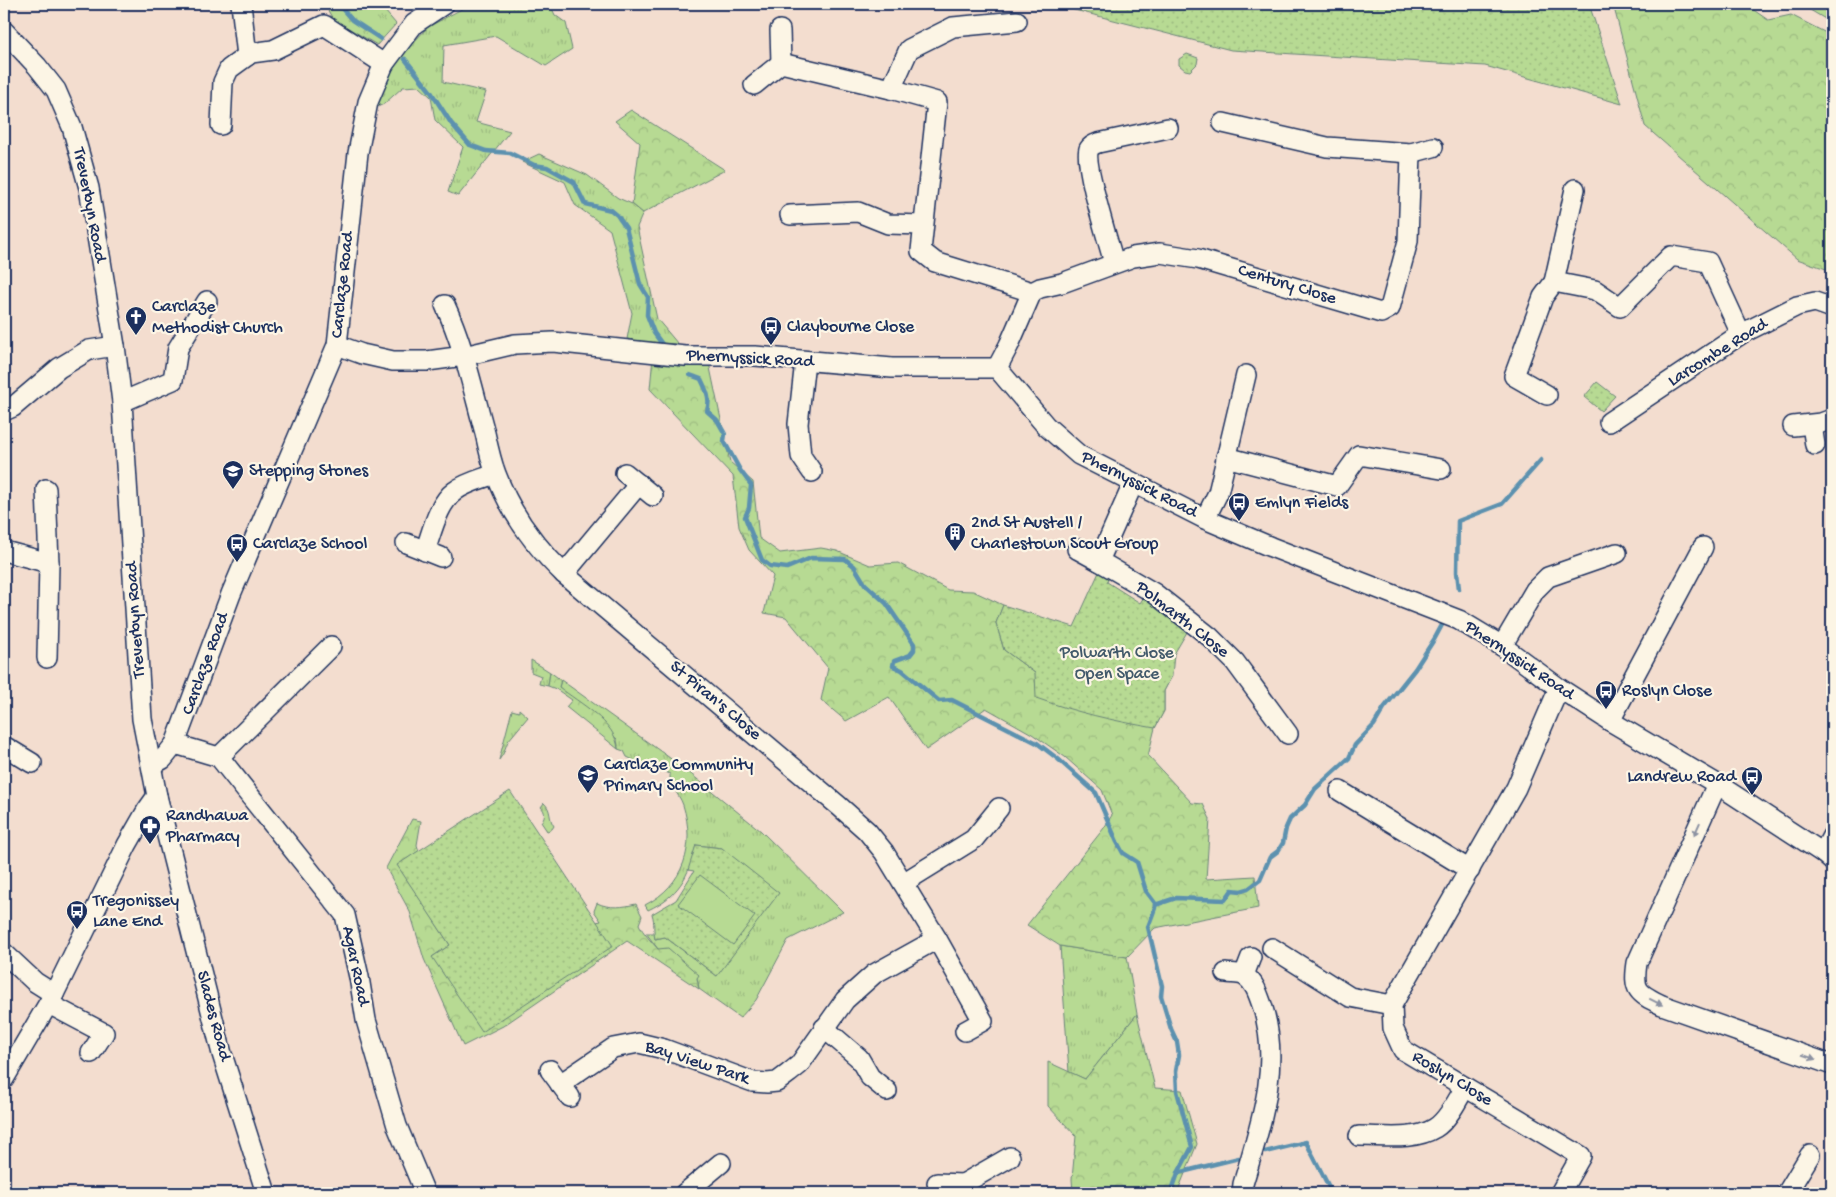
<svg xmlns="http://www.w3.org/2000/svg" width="1836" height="1197" font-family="'Gochi Hand',sans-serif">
<defs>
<pattern id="grass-tufts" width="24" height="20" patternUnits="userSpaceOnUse" patternTransform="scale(1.25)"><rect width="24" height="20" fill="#b7da93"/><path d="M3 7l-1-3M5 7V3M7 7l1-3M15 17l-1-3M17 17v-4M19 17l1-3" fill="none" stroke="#9dbb81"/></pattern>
<pattern id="forest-crowns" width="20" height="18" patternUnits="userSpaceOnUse" patternTransform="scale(1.25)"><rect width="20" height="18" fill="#b7da93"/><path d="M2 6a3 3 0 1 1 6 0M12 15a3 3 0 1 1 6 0" fill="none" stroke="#9dbb81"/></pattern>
<pattern id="park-dots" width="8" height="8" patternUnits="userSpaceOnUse" patternTransform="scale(1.25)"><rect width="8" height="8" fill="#b7da93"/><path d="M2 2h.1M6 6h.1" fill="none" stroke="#9dbb81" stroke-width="1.8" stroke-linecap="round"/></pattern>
</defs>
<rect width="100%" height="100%" fill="#f3ddcf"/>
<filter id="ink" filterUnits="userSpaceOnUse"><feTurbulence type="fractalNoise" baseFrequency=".02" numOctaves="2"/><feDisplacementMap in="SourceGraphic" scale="10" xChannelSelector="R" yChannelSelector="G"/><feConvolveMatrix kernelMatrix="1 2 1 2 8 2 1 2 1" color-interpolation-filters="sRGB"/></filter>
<g filter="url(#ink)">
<g fill="url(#grass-tufts)" stroke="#698478">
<polygon points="324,4 379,4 396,24 377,45 333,19"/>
<polygon points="471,4 550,4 555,15 566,23 572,49 546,66 496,36 444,45 443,82 486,92 476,122 510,131 458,196 448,192 463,147 435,120 431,97 419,86 403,87 384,104 373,109 387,77 410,46 428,27"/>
<polygon points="1800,4 1817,4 1832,13 1832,23"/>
<polygon points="539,154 587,175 618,198 632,204 643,213 637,227 657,319 678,344 644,342 627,339 632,313 610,230 575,205 565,182 522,162"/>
<polygon points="531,660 550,672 548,686 539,684 541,676 531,672"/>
<path d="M561,680L681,766L761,831L843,912L788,940L756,1000L740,1018L699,989L697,978L658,949L646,933H654L655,939L665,937L717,976L722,848L696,845C689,877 678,896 648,910L645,905C684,885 696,846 683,805C679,793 669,787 670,774L661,770L648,767L627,757L624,751L618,749L617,739L559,687Z"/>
<polygon points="519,709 528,717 508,741 503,754 499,760 512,710 519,712"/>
<path d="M544,803C552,810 548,818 554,826L552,829L547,831L541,822C545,817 546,812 541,807Z"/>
<polygon points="1060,946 1127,957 1137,1014 1085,1079 1069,1072"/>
</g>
<g fill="url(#forest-crowns)" stroke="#698478">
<polygon points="1613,4 1745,4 1768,20 1791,15 1832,36 1832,271 1797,259 1645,126"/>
<polygon points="631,110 725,170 643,213 632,204 640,143 615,121"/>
<polygon points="653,357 709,363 730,462 753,482 759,538 780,553 821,548 837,551 870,565 898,563 948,590 973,591 1003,605 996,623 1004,650 1035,673 1172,676 1164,691 1164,711 1155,728 1148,756 1192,803 1203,804 1210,819 1206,879 1255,876 1258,908 1155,928 1127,957 1060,946 1027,925 1104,828 1112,815 1102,790 1065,757 1032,734 986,708 926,750 889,697 846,721 821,700 828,668 786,617 764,613 773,576 749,550 739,527 733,476 650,389"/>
<path d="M550,672L561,680L559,687C579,703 616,722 618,749L566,707L572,700L556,689L548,686Z"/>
<path d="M412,819L421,821L417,845L419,851L398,865L450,945L432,957L612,946L596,922L601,921L594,911L597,903C610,909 623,907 636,904L642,916L639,924C643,933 651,941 658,949L668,948L699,975L697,978L699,989L627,941L503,1026L463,1046L424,959L410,912L386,868Z"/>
<polygon points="1137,1014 1155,1088 1182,1090 1197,1144 1177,1193 1073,1193 1072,1179 1076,1136 1048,1106 1048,1062 1085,1079"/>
</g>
<g fill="url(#park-dots)" stroke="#698478">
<polygon points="1051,4 1589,4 1622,104 1485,66 1231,50"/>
<polygon points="1187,54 1198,58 1197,64 1190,71 1185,70 1179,65 1179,59"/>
<polygon points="1597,382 1615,396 1601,411 1584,397"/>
<path d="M1100,570L1110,575L1107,582L1140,603L1146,594L1190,627L1174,654L1172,676L1164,691V711L1155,728C1114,721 1075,712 1036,698L1035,673L1004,650L996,623L1003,605L1074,627Z"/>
<polygon points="510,791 613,946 482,1032 432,957 450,945 397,865"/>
<path d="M696,845L722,848L779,893L717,976L665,937L655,939C653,930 655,923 652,914L676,900L694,871L688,870Z"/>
</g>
<polygon fill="#b7da93" stroke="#698478" points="700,875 755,916 733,945 678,904"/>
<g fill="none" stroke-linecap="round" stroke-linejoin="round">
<g stroke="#5b91af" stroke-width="4.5">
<polyline points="338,4 352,20 381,39"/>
<polyline points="405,59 431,92 451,123 470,145 486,151 510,153 534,165 547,167 574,182 585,204 611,210 617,215 626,228 640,284 648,297 647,315 654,333 662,344"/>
<path d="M690,375L701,379C706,390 711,398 707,411L717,420L725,434L724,441L740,470L751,485L749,508L745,517L762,560L770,566L787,568L811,558L845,559L854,566L865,584L886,603L914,644V650L910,655L894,661L893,666L902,670L939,701L952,700L1037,743L1058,759L1096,793L1117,842L1123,853L1137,862L1146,891L1155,903V908L1148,927L1162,986L1161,996L1171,1029L1177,1042L1179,1055L1176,1071L1177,1091L1192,1147L1178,1173L1171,1193"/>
<polyline points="1459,589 1457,572 1458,521 1502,504 1541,460"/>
<polyline points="1155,905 1176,898 1225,900 1232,890 1241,891 1248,889 1260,880 1270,857 1278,851 1283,843 1286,828 1290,819 1305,805 1315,789 1349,758 1355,745 1374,725 1384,708 1415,669 1435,638 1442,625"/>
<polyline points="1265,1152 1306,1142 1332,1193"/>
<polyline points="1178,1173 1239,1158"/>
</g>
<g stroke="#1b2f5e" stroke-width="22">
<g id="minor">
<polyline points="241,4 247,56"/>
<polyline points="780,30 781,63"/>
<polyline points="4,31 37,66 56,90 72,127 89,188 115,346 122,402 142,719 157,796 222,1054 266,1193"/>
<polyline points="754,85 781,63 891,89 937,102 921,251 935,262 1032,292"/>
<polyline points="891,89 909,49 953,27 1017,21"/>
<polyline points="1223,123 1327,147 1411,153 1433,147"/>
<polyline points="221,125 223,82 229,69 251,53 273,50 324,25 384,64"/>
<polyline points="790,215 858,212 888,224 923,225"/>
<path d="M1114,263C1109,244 1083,162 1089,149C1091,146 1095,144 1098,143L1168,128"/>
<polyline points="1554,282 1575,189"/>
<path d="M445,305C464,346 473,390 485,433C488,447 491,461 496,474C510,512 535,546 564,574L839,806L867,831L884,852L937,939L983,1021L965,1031"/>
<polyline points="337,345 362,354 393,361 427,361 464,356 515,344 553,342 685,356 755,356 892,368 997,368 1046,426 1079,455 1205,519 1271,547 1459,620 1502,646 1559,688 1610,721 1717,784 1823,853 1832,861"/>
<polyline points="805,361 798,424 801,456 812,472"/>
<polyline points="997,368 1009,345 1032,292 1040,288 1062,283 1133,257 1160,253 1198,259 1381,313 1390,308 1408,241 1411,153"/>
<polyline points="1547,395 1514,376 1543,297 1554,282 1595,290 1620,307 1671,256 1708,262 1741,334"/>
<polyline points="122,402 173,380 178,348 207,301"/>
<polyline points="4,411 13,407 59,368 89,350 115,346"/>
<polyline points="1609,422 1741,334 1797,306 1815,302 1832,308"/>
<polyline points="1812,425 1815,445"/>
<polyline points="1793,426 1821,423 1832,419"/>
<polyline points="1226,457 1337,486 1359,455 1441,469"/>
<polyline points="625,473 653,496"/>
<polyline points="1133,484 1099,561 1154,593 1210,637 1235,662 1288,734"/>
<polyline points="46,489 49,563"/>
<polyline points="1205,519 1218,493 1246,375"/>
<polyline points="406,543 441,557"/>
<polyline points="1077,549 1099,561"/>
<polyline points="4,551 49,563 47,658"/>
<path d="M425,551C432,532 438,503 455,491C467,482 482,479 495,474"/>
<polyline points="564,574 639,484"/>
<polyline points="1502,646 1535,590 1548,577 1617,553"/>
<polyline points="1559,688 1516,788 1392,1005 1393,1028 1403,1050 1581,1156 1560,1193"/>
<polyline points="1610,721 1703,547"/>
<polyline points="175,744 219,757 345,915 359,977 366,1020 397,1126 425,1193"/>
<polyline points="4,746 32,763"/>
<polyline points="219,757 331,646"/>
<polyline points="152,765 163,759 175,744 231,594 337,345 358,153 368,102 384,64 414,24 444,4"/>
<path d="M1717,784L1637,963C1633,990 1637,993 1662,1005L1832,1065"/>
<polyline points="1340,791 1470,870"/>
<polyline points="1823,853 1832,836"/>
<polyline points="903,883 974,839 999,808"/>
<polyline points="1272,948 1350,997 1392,1005"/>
<polyline points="4,953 35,982 54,994"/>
<path d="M1226,973C1232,974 1240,973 1245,976C1255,983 1258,994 1262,1005C1282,1066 1260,1126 1243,1184L1242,1193"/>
<polyline points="1244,975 1251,957"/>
<polyline points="49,1004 104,1033 91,1053"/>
<polyline points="824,1028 859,1058 870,1077 887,1091"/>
<polyline points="550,1070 570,1097"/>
<polyline points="4,1079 54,994 127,845 147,810 157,796"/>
<polyline points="560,1084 613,1048 639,1043 664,1049 753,1082 767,1083 777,1082 789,1073 799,1065 845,1000 874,974 937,939"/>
<path d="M1359,1136C1384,1136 1414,1141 1435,1128C1447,1121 1458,1100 1465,1087"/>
<polyline points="937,1183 963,1184"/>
<polyline points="685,1193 721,1163"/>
<polyline points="965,1193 963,1184 1010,1157"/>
<polyline points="1787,1193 1810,1155"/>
</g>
</g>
<use href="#minor" stroke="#fcf5e5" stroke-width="19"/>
</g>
<defs><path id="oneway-solid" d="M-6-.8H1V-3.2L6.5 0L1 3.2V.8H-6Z" transform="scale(1.25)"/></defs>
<g fill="#8c92a2">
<use href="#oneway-solid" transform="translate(1697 829) rotate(114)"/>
<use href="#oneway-solid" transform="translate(1656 1002) rotate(26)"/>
<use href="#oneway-solid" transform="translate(1809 1057) rotate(19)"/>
</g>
</g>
<defs>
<g id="church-pin" transform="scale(1.125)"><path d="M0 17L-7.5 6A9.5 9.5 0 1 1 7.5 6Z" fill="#1b2f5e" stroke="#fcf5e5"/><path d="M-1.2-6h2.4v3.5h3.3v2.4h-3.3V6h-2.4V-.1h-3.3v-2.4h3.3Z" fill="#fff"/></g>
<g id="bus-pin" transform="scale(1.125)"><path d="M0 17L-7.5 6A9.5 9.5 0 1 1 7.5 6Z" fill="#1b2f5e" stroke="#fcf5e5"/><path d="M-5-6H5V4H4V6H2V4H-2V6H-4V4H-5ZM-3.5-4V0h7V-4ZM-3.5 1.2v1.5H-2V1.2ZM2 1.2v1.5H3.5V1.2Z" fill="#fff"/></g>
<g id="school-pin" transform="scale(1.125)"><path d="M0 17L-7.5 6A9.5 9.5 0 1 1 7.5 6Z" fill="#1b2f5e" stroke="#fcf5e5"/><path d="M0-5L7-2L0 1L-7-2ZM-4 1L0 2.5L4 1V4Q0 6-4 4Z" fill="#fff"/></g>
<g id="building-pin" transform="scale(1.125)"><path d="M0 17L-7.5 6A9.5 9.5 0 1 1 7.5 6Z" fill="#1b2f5e" stroke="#fcf5e5"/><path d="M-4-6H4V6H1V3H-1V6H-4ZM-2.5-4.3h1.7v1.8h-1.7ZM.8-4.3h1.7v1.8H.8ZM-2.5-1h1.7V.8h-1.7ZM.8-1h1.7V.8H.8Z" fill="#fff"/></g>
<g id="pharmacy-pin" transform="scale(1.125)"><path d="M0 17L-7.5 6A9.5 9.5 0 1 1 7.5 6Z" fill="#1b2f5e" stroke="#fcf5e5"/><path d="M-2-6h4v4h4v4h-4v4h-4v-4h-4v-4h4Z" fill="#fff"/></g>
</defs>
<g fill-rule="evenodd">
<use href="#church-pin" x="136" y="317"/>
<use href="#bus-pin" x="771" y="327"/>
<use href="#school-pin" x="233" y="471"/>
<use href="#bus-pin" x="1239" y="503"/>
<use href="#building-pin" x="955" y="533"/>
<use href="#bus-pin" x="237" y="544"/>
<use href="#bus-pin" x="1606" y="691"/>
<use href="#school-pin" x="588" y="775"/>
<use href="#bus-pin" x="1752" y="777"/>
<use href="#pharmacy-pin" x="150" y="826"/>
<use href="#bus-pin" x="77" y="911"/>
</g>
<g text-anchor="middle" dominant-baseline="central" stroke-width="4.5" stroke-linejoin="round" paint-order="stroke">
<g font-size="18" fill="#1b2f5e" stroke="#fcf5e5">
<text transform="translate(89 205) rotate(79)">Treverbyn Road</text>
<text transform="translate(343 285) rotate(-84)">Carclaze Road</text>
<text transform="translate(1287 285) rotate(17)">Century Close</text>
<text transform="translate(1718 353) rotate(-32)">Larcombe Road</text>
<text transform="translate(750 359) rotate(3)">Phernyssick Road</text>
<text transform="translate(1139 485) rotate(27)">Phernyssick Road</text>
<text transform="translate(136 620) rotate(-94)">Treverbyn Road</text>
<text transform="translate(1182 620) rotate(38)">Polmarth Close</text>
<text transform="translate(1519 661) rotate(34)">Phernyssick Road</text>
<text transform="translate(206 664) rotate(-70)">Carclaze Road</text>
<text transform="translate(715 701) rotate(40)">St Piran's Close</text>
<text transform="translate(355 966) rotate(78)">Agar Road</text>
<text transform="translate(213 1016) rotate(75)">Slades Road</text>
<text transform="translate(697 1063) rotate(18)">Bay View Park</text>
<text transform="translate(1452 1079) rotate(31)">Roslyn Close</text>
</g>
<g font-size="18" fill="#1b2f5e" stroke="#fcf5e5" text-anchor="start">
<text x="152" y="307">Carclaze<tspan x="152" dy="21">Methodist Church</tspan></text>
<text x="787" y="327">Claybourne Close</text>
<text x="249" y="471">Stepping Stones</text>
<text x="1255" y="503">Emlyn Fields</text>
<text x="971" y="523">2nd St Austell /<tspan x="971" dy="21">Charlestown Scout Group</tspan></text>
<text x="253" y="544">Carclaze School</text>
<text x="1622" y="691">Roslyn Close</text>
<text x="604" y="765">Carclaze Community<tspan x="604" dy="21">Primary School</tspan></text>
<text x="1736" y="777" text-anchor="end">Landrew Road</text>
<text x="166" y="816">Randhawa<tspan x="166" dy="21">Pharmacy</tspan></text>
<text x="93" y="901">Tregonissey<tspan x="93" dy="21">Lane End</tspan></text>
</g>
<g font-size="18" fill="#425a6b" stroke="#fcf5e5">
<text x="1117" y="653">Polwarth Close<tspan x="1117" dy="21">Open Space</tspan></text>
</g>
</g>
<rect width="1836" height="1197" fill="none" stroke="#fcf5e5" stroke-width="20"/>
<rect x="10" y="10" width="1816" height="1177" fill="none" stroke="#1b2f5e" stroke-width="2" filter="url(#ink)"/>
</svg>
